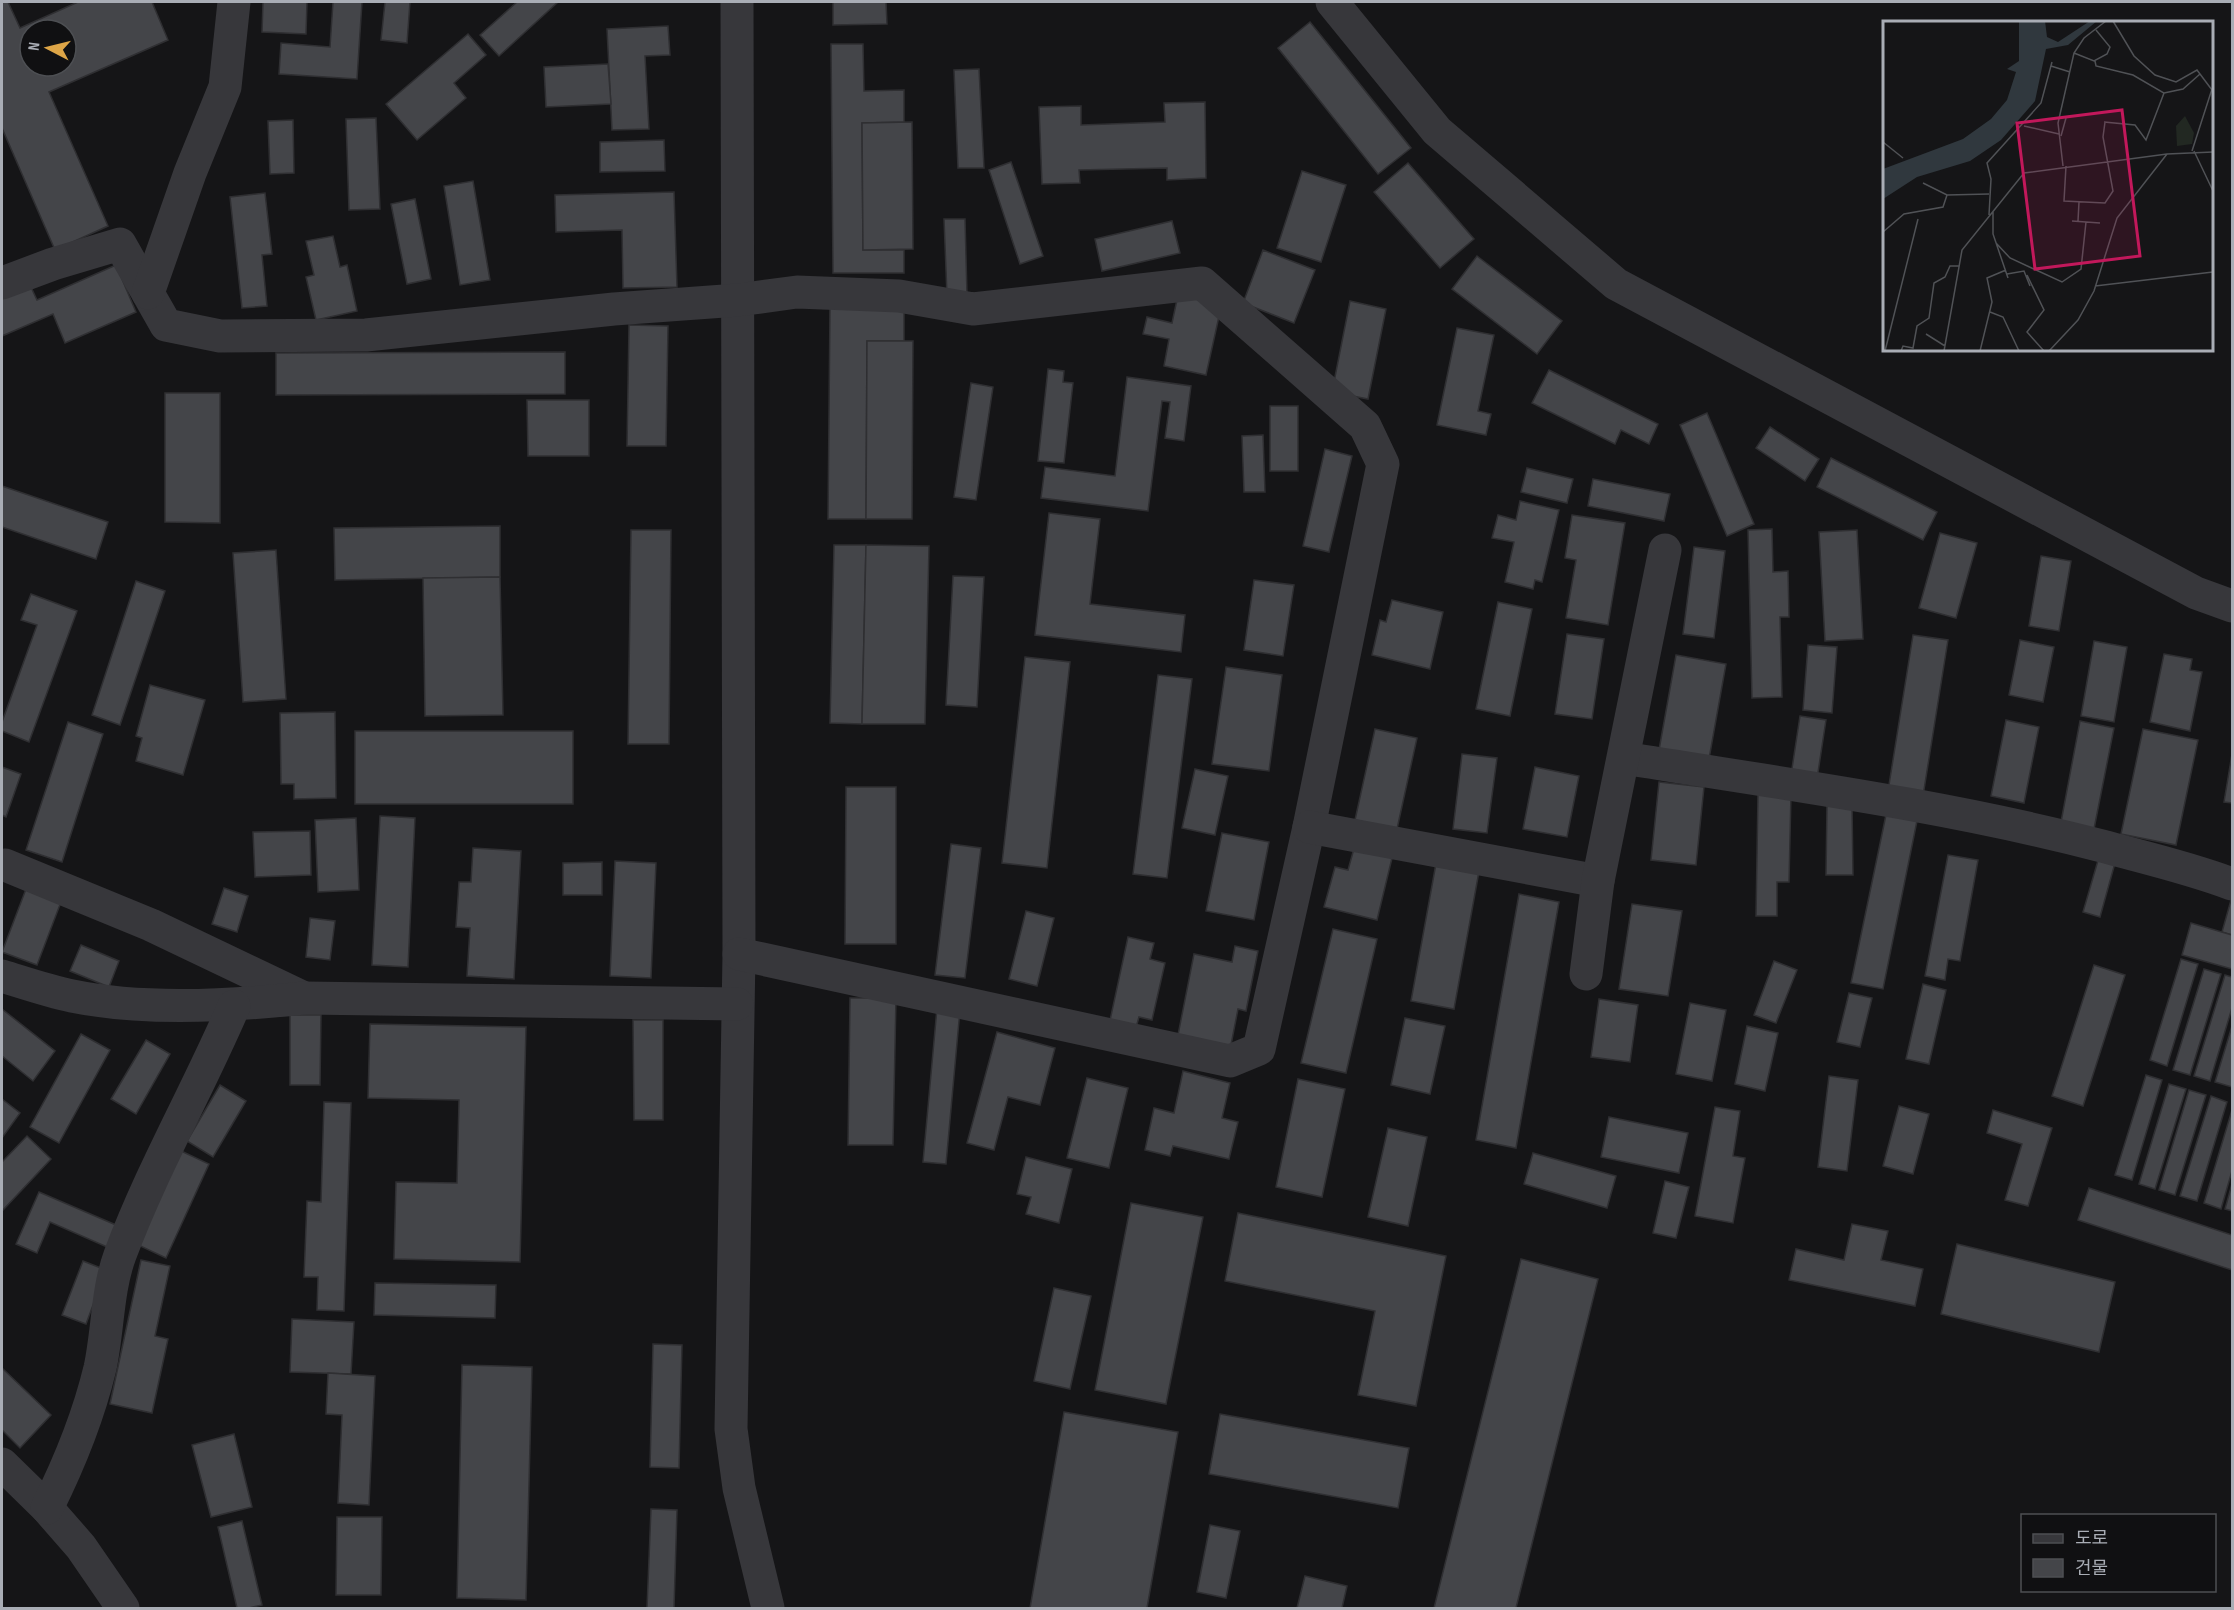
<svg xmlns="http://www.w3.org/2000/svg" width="2234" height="1610" font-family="'Sofia Sans Condensed','Noto Sans KR',sans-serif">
<rect width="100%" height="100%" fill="#151517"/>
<g fill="#444549" stroke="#2f2f32" stroke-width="1.5" fill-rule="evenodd">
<path d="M2,2H8L20,28L78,2H152L168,40L49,92L108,226L55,250L2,128ZM30,30H66V66H30Z"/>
<polygon points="263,2 307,2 306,34 262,32"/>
<polygon points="333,2 362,2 357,79 279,74 281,43 330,47"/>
<polygon points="385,2 410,2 407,43 381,40"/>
<polygon points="517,2 558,2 499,56 480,35"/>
<polygon points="833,2 886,2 887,24 833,25"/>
<polygon points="1310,22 1411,148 1378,174 1278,48"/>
<polygon points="668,26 670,55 645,56 649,129 612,130 607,29"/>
<polygon points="468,34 486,55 454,83 466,98 417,140 386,104"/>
<polygon points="831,44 863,44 864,91 904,90 904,122 862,123 863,250 904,250 904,273 833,273"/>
<polygon points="608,64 611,104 546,107 544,67"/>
<polygon points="979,69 984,168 958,168 954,70"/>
<polygon points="1205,102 1206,178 1167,180 1167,168 1079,170 1080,183 1042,184 1039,107 1081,106 1081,125 1165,122 1164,103"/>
<polygon points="376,118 380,209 349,210 346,119"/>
<polygon points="293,120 294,173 270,174 268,121"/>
<polygon points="912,122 913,249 863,250 862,123"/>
<polygon points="664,140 665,171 600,172 600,142"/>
<polygon points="1011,162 1043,256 1020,264 989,170"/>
<polygon points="1408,163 1474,239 1440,268 1374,192"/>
<polygon points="1302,171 1346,185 1321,262 1277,248"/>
<polygon points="473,181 490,280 460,285 444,186"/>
<polygon points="674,192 677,287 623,288 622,230 556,232 555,195"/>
<polygon points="265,193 272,254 262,255 267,306 242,308 230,197"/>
<polygon points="415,199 431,279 407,284 391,204"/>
<polygon points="944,219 965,219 967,295 947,296"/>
<polygon points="1172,221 1180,253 1102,271 1095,239"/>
<polygon points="333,236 340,267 347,265 357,311 316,320 306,277 314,275 306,241"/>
<polygon points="1263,250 1315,270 1294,323 1243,303"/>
<polygon points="1477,256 1562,321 1537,354 1452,289"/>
<polygon points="116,265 136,312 65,343 53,314 2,336 2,297 30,285 37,300"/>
<polygon points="1178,295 1208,302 1220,312 1206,375 1164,366 1169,339 1143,334 1147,317 1172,323"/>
<polygon points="1350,301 1386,309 1368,399 1332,392"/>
<polygon points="830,305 904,306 904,341 867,341 866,519 828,519"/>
<polygon points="629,325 668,326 666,446 627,446"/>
<polygon points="1457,328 1494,335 1478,411 1491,414 1486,435 1437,425"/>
<polygon points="867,341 913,341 912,519 866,519"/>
<polygon points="565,352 565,394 276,395 276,353"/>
<polygon points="1048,369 1064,371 1063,382 1073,383 1064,463 1038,461"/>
<polygon points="1549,370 1658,424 1649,444 1621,430 1615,444 1532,403"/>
<polygon points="1127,377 1191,386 1184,441 1165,438 1170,402 1162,401 1148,511 1041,498 1045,467 1115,476"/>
<polygon points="971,383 993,387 976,500 954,497"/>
<polygon points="165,393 220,393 220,523 165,522"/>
<polygon points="527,400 589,400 589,456 528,456"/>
<rect x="1270" y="406" width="28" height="65"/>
<polygon points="1707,413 1754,524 1727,536 1680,425"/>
<polygon points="1770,427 1819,459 1805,481 1756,448"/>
<polygon points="1263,435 1265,492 1244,492 1242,436"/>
<polygon points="1325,449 1352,456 1329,552 1303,546"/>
<polygon points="1831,458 1937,512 1923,540 1817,487"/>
<polygon points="1527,468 1573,479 1567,503 1521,492"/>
<polygon points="1593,479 1670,494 1664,521 1588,506"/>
<polygon points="2,486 108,522 96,559 2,527"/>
<polygon points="1520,501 1559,510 1542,582 1535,580 1533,589 1505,582 1514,542 1492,538 1498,515 1516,520"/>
<polygon points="1049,513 1100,519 1090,604 1185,615 1181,652 1035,635"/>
<polygon points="1572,515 1625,523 1608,625 1566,618 1576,560 1565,558"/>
<polygon points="500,526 500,577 335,580 334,528"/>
<polygon points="1772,529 1773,572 1788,571 1789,617 1780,617 1782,697 1752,698 1748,530"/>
<polygon points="631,530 671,530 669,744 628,744"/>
<polygon points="1857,530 1863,639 1825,641 1819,532"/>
<polygon points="1940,533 1977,543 1956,618 1919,608"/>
<polygon points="834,545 866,545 862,724 830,723"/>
<polygon points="866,545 929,546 925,724 862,724"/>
<polygon points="1694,547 1725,551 1714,638 1683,634"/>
<polygon points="276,550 286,699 243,702 233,553"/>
<polygon points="2041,556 2071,561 2059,631 2029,626"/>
<polygon points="953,576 984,577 977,707 946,705"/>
<polygon points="500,577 503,715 425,716 423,578"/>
<polygon points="1254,580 1294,585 1283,656 1244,650"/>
<polygon points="136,581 165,591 120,725 92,715"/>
<polygon points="31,594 77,611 29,742 2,731 2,722 37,625 21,620"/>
<polygon points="1392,600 1443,612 1430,669 1372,655 1380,620 1386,622"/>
<polygon points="1498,602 1532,609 1510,716 1476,709"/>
<polygon points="1567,634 1604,639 1592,719 1555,714"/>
<polygon points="1913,635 1948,640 1923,796 1888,791"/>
<polygon points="2020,640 2054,647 2043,702 2009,695"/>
<polygon points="2094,641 2127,647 2114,722 2081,716"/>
<polygon points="1808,645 1837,647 1832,713 1803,710"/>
<polygon points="2164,654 2192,659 2190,670 2202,672 2190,731 2150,722"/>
<polygon points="1676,655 1726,664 1709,759 1659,750"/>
<polygon points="1025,657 1070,662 1047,868 1002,863"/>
<polygon points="1226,667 1282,675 1269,771 1212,764"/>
<polygon points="1158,675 1192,679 1167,878 1133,874"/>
<polygon points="150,685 205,700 183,775 136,761 142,738 136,736"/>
<polygon points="335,712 336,798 294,799 294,784 281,784 280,713"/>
<polygon points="1800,716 1826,720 1817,779 1791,775"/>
<polygon points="2006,720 2039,727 2024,803 1991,796"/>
<polygon points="2080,721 2114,728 2094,829 2061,822"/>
<polygon points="68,722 103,734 62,862 26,850"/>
<polygon points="1375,729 1417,738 1397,829 1355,820"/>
<polygon points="2143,729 2198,740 2176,845 2121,834"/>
<rect x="355" y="731" width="218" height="73"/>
<polygon points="1462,754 1497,758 1487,833 1453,829"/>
<polygon points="2232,754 2232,803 2224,802"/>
<polygon points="2,767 21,774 6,817 2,815"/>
<polygon points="1535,767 1579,776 1567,837 1523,829"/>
<polygon points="1195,769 1228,776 1215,835 1182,828"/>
<polygon points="1659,782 1704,787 1696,865 1651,860"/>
<polygon points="846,787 896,787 896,944 845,944"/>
<polygon points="1758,793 1791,794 1789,882 1777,882 1777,916 1756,916"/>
<polygon points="1827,804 1852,804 1853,875 1826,875"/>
<polygon points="1887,810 1918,816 1883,989 1851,983"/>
<polygon points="380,816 415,818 408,967 372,965"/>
<polygon points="356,818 359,890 318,892 315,820"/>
<polygon points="310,831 311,875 255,877 253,832"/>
<polygon points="1222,833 1269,842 1254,920 1206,911"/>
<polygon points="951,844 981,848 965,978 935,975"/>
<polygon points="1355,845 1393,854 1377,920 1324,907 1335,867 1348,870"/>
<polygon points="473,848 521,851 514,979 467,976 470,928 456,927 459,882 471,882"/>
<polygon points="1948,855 1978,860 1960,961 1948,959 1945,980 1925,976"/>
<polygon points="2099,857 2115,863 2100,917 2083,912"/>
<polygon points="1437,858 1480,866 1454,1009 1411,1001"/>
<polygon points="615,861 656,863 651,978 610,976"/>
<polygon points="602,862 602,895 563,895 563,863"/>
<polygon points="224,888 248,896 237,932 212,924"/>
<polygon points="26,889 61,902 37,965 2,952"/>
<polygon points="1519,894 1559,902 1516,1148 1476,1140"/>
<polygon points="2231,900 2232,900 2232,935 2222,932"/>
<polygon points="1632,904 1682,911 1668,996 1619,989"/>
<polygon points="1026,911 1054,918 1037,986 1009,979"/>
<polygon points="310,918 335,921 330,960 306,957"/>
<polygon points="2191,923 2232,935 2232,969 2182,955"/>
<polygon points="1333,929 1377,939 1346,1073 1301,1063"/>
<polygon points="1128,937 1154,943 1150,959 1165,963 1152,1020 1139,1017 1135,1031 1109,1025"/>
<polygon points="81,945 119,961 109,987 70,971"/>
<polygon points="1235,946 1258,951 1246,1011 1238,1009 1230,1050 1177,1040 1194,954 1232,962"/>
<polygon points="2181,959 2198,964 2167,1066 2150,1060"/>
<polygon points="1774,961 1797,970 1776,1023 1754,1015"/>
<polygon points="2094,965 2125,975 2083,1106 2052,1096"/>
<polygon points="2204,969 2221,974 2190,1075 2173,1070"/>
<polygon points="2225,975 2232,977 2232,1008 2210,1081 2194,1076"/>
<polygon points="1923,984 1946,990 1929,1064 1906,1059"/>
<polygon points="1849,993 1872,998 1860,1047 1837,1042"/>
<polygon points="850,998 896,998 893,1145 848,1145"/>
<polygon points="1599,999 1638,1005 1630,1062 1591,1057"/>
<polygon points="1690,1003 1726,1010 1712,1081 1676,1074"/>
<polygon points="937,1008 960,1010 946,1164 923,1162"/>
<polygon points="2,1009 55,1051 33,1081 2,1056"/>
<polygon points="290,1015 321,1015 320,1085 290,1085"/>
<polygon points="1405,1018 1445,1026 1430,1094 1391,1085"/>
<polygon points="633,1020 663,1020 663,1120 634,1120"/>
<polygon points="370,1024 526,1027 520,1262 394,1259 396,1182 457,1183 459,1100 368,1098"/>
<polygon points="1747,1026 1778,1033 1765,1091 1735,1084"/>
<polygon points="2232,1026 2232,1087 2215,1082"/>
<polygon points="997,1032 1055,1048 1040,1105 1008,1097 994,1150 967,1143"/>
<polygon points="81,1034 110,1050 59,1143 30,1127"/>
<polygon points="146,1040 170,1054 136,1114 111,1099"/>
<polygon points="1183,1071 1230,1083 1222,1118 1238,1122 1229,1159 1173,1146 1170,1156 1145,1150 1154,1108 1174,1113"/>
<polygon points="2146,1075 2162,1080 2132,1180 2115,1175"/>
<polygon points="1829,1076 1858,1080 1847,1171 1818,1167"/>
<polygon points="1087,1078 1128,1088 1109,1168 1067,1158"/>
<polygon points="1298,1079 1345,1089 1322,1197 1276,1187"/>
<polygon points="2169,1084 2186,1089 2155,1189 2139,1184"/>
<polygon points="220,1085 246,1101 213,1157 187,1141"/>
<polygon points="2189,1090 2206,1095 2175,1195 2159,1190"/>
<polygon points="2211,1096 2227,1102 2197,1201 2180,1196"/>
<polygon points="2,1099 20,1113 2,1138"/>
<polygon points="324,1102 351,1103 344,1311 317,1310 318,1277 304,1277 307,1201 321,1202"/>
<polygon points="1899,1106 1929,1114 1913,1174 1883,1166"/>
<polygon points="1715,1107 1740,1111 1733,1156 1745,1158 1733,1223 1695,1216"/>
<polygon points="1993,1110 2052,1128 2028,1206 2005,1200 2022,1144 1987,1133"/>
<polygon points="2232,1110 2232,1171 2221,1209 2204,1203"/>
<polygon points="1609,1117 1688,1133 1679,1173 1601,1157"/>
<polygon points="1388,1128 1427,1137 1408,1226 1368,1217"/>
<polygon points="27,1136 51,1159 2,1211 2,1162"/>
<polygon points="179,1150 209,1164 166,1258 136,1244"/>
<polygon points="1533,1153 1616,1176 1607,1208 1524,1184"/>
<polygon points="1026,1157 1072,1169 1059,1223 1026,1214 1031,1197 1017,1194"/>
<polygon points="1665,1181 1689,1187 1676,1238 1653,1233"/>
<polygon points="2232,1184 2232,1211 2225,1209"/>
<polygon points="2089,1188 2232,1235 2232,1270 2078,1220"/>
<polygon points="39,1192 116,1225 107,1247 50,1222 37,1253 16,1244"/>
<polygon points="1131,1203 1203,1217 1166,1404 1095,1390"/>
<polygon points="1238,1213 1446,1256 1416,1406 1358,1395 1375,1311 1225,1281"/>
<polygon points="1852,1224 1888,1231 1881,1260 1923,1269 1915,1306 1789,1280 1796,1249 1844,1260"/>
<polygon points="1957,1244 2115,1282 2099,1352 1941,1314"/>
<polygon points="1521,1259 1598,1279 1516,1608 1434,1608"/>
<polygon points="141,1260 170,1266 155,1336 168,1339 152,1413 110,1404"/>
<polygon points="83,1261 106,1270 86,1324 62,1315"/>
<polygon points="375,1283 496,1285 495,1318 374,1315"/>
<polygon points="1054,1288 1091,1296 1070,1389 1034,1381"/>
<polygon points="292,1319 354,1322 351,1374 290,1372"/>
<polygon points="653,1344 682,1345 679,1468 650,1467"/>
<polygon points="462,1365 532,1367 526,1600 457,1598"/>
<polygon points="2,1368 51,1415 20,1448 2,1430"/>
<polygon points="328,1373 375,1376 369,1505 338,1503 342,1415 326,1414"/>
<polygon points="1064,1412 1178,1432 1147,1608 1030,1608"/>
<polygon points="1220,1414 1409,1448 1398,1508 1209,1474"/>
<polygon points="234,1434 252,1507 211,1517 192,1445"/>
<polygon points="651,1509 677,1510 674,1608 647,1608"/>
<polygon points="337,1517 382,1517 381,1595 336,1595"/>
<polygon points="242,1521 262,1605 249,1608 237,1608 218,1527"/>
<polygon points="1210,1525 1240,1531 1226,1598 1197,1592"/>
<polygon points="1305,1576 1347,1586 1342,1608 1297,1608"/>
</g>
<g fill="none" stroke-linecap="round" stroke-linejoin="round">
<g stroke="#37373b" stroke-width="33">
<polyline points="737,2 739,954 731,1429 739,1488 768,1608"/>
<polyline points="1332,2 1437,131 1616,284 2196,593 2232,606"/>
<polyline points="2,283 53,264 120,244 166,325 220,336 366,335 614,309 738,300 797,292 899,296 973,309 1202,283 1365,426 1383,464 1309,827 1259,1049 1230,1061 739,954"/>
<polyline points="148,293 190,173 225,87 234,2"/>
<path d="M1624,758C1784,784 1945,805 2102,846C2146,858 2190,868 2232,884"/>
<polyline points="1309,827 1598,881"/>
<polyline points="5,865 151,925 304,998"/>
<polyline points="1586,974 1598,881 1665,550"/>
<path d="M2,976C25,983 48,991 72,996C144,1011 231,1006 304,998L737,1004"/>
<polyline points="2,1464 47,1508 81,1547 123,1608"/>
<path d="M47,1508C70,1462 88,1418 100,1368C108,1331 107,1290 120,1255C152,1169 198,1090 234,1006"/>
</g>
</g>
<g transform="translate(1883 21)">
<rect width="330" height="330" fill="#151517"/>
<path d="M302,95L311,112L309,123L294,125L293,105Z" fill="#222822"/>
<path d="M136,0H162L164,16L175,21L207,0H214L185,24L163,28L152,80L118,119L87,140L34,156L0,178V148L80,118L108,98L124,79L133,51L124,48L136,40Z" fill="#30383e"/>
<path fill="none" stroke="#505256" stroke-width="1.5" d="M230,0L251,35L272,54L293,61L314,49L329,69M191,32L211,40L224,33L227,26L213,9M212,40L213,45L250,54L281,72L263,119L252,104L221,101M168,45L187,51M281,72L300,68L317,53M141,105L176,113M178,115L183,97M0,121L20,137M309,130L329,68M311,130L330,170M180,145L175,102L191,32L201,17L223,0M183,145L181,180L222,182L230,170L220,116L222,101M40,162L64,174L106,173M110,191V213L125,257M106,194L108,158L104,142L158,82L169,41M189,200L217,202M195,200L196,181M0,211L21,193L60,186L64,174M113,222L127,237L179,261L198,248L203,201M124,253L141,250L147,265M144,254L161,289L144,311L161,330M212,265L330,251M107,291L120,296L136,330M43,313L62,325M2,330L35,198M18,330L20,325L30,327L34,305L46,297L51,262L62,256L67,245H76M61,330L79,229L141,152L284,133L330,131M97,330L109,281L104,257L123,249M166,330L195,299L211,270L234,197L284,133"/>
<path fill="#c2185b" fill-opacity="0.15" stroke="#c2185b" stroke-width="3" d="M239,89L257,235L152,248L134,102Z"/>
<rect width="330" height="330" fill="none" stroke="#a9adb5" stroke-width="3"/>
</g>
<rect width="2234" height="1610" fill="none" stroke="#a9adb5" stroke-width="6"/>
<rect x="2021" y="1514" width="195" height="78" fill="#101012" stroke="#4d4f53" stroke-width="1.5"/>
<rect x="2033" y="1534" width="30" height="9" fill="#37373b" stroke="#4d4f53" stroke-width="1.5"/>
<text x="2075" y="1544" font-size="18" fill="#a9adb5">도로</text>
<rect x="2033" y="1559" width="30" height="18" fill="#444549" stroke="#4d4f53" stroke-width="1.5"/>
<text x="2075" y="1574" font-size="18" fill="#a9adb5">건물</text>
<g transform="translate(48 48) rotate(277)"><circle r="28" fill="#101012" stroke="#4d4f53" stroke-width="1.5"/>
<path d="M0-4.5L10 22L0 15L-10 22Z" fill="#dda547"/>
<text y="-9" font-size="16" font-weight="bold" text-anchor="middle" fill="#a9adb5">N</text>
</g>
</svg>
